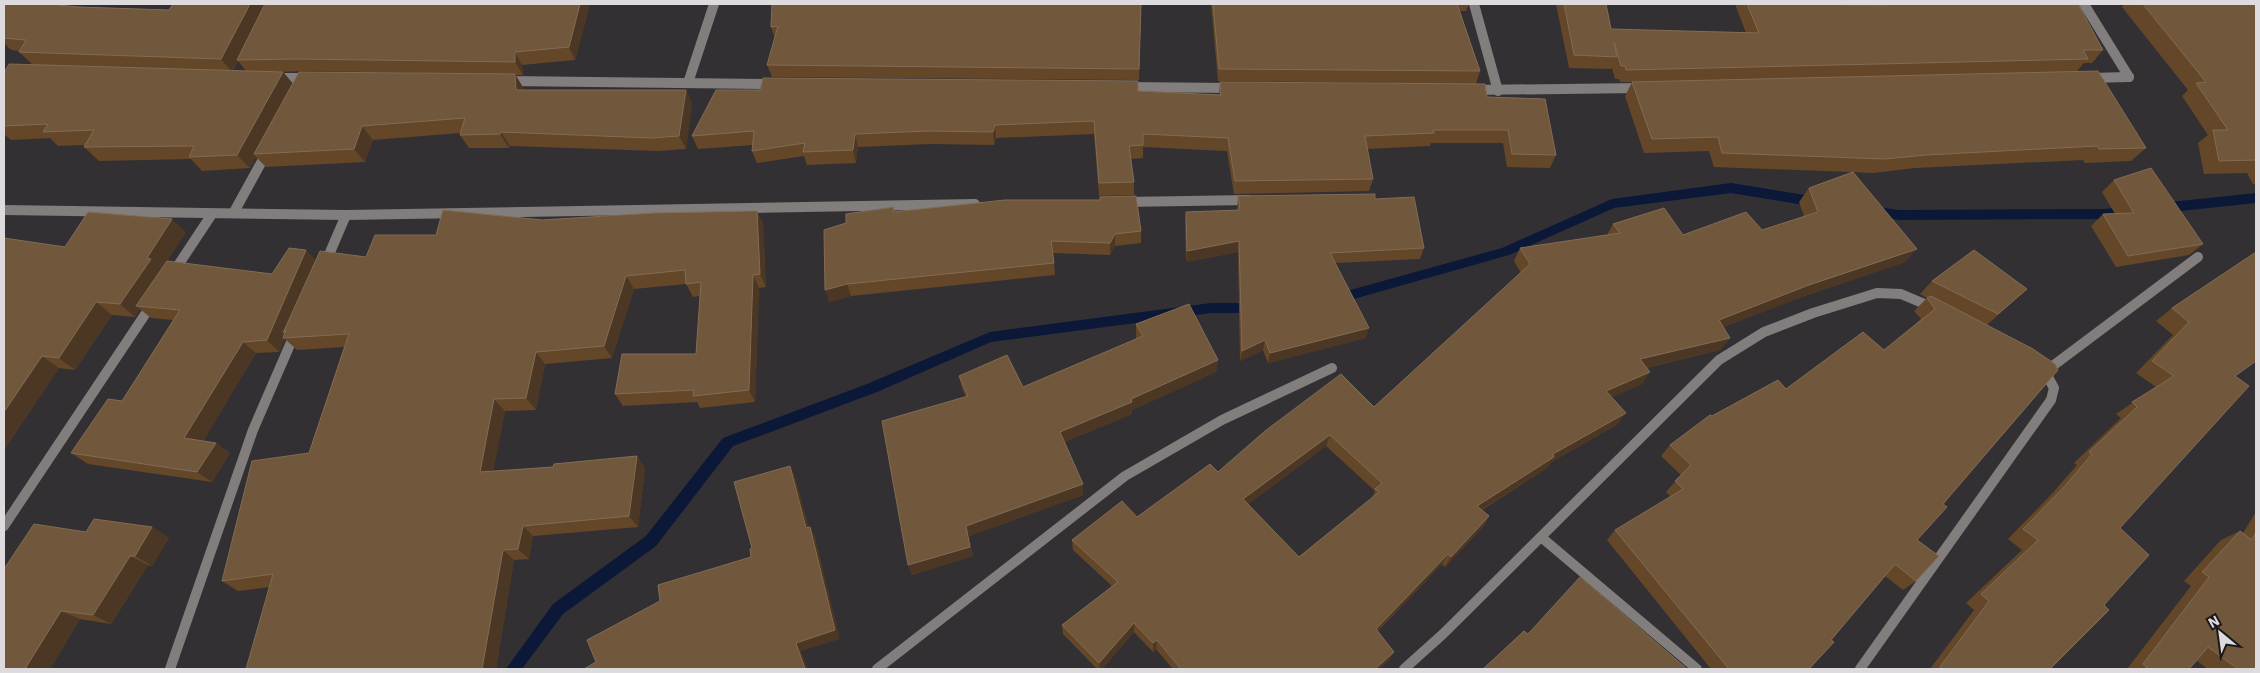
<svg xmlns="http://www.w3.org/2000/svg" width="2260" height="673" font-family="'IBM Plex Sans',sans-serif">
<rect width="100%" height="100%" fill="#333034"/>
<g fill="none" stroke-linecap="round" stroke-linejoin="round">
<g fill="#0b1838" fill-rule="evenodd">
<polygon points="1731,183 1817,197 1823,202 1817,207 1731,193 1614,208 1509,255 1336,304 1332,303 1330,299 1332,295 1336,294 1502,248 1612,199"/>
<polygon points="2256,193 2256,203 2161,213 2155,208 2161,203"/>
<polygon points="1871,206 1899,210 2104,209 2131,206 2137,211 2131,216 2104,219 1899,220 1867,214 1865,211 1867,208"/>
<polygon points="1211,303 1255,303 1259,304 1261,308 1259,312 1255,313 1211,313 991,342 877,392 733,446 656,546 563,614 522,669 506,669 553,604 646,536 723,438 867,384 990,332"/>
</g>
<g stroke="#817e7d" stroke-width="10">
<polyline points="1474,4 1498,91"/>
<polyline points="2084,4 2129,77"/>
<polyline points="276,78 309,78"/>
<polyline points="2090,78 2129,77"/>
<polyline points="506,81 774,84"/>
<polyline points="688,83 714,4"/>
<polyline points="1126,87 1231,88"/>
<polyline points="1473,90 1641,88"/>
<polyline points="1124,202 1249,200"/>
<polyline points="4,210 346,215 975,204"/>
<polyline points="234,212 267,152"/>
<polyline points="325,264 346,215"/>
<polyline points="173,273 212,214"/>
<polyline points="2046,371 2198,257"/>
<polyline points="4,526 152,304"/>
<polyline points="1541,537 1697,669"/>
<polyline points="170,669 253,430 295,333"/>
<polyline points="877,669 1125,476 1222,420 1332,368"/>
<polyline points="1404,669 1443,634 1719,360 1764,332 1813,313 1877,293 1901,294 1934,308"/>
<polyline points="1860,669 2051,400 2054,388 2043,368"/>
</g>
</g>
<g fill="#644728" fill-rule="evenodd">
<path d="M4,4L169,10L590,4L575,60L522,65L523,75H515L524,89V90H686L692,104L686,149L658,151L510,146L509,148H469L460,135V133L373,140L365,162L266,167L256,157L250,168L202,171L191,159L99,161L84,147L85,145L58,146L50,138L11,140L4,134V73L32,64L19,52V51L11,50L4,43ZM238,61L246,71H233ZM307,71L486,74L293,84L283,72H269Z"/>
<polygon points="1141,4 1139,80 772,77 767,65 775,38 771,27"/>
<polygon points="1211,4 1469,4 1466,11 1460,11 1480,71 1476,84 1218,81"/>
<path d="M1556,4H1606L1611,29L1746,33L1735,4L1874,5V4H2078L2103,50L2092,63H2084L2077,71L2146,148L2131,161L2085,163L2083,160L1915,168L1873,173L1853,172L1905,262L1799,298L1723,327L1730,338L1720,350L1646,368L1642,384L1612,397L1618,424L1550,463L1547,468L1482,510L1489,516L1483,527L1445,567L1442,564L1378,631L1389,660L1379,669H1173L1156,649L1153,652L1134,632L1102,669H1097L1063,634L1062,625L1112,586L1073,550L1072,540L1137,517L1218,472L1374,407L1521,273L1514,261L1520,248L1607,235L1613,224L1683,235L1762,230L1804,216L1799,202L1809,188L1852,172L1714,167L1709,151L1644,153L1625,96L1632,82H1620L1619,79H1615L1612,68L1611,69L1569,68ZM1326,446L1375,491L1372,498L1299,557L1248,504Z"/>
<polygon points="2124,4 2256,4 2256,184 2253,184 2247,173 2204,174 2198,143 2208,135 2182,96 2188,90 2122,7"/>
<polygon points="1220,82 1487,97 1556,155 1550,168 1507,167 1503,143 1431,143 1430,146 1367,149 1373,179 1369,191 1234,194 1227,151 1143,147 1143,158 1131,159 1134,182 1134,195 1099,196 1094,134 996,138 994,145 931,144 858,147 856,163 807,165 804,156 757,163 752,151 753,145 698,149 692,136 1138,91 1219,95"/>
<polygon points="2114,180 2203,244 2189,255 2116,267 2091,226 2103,214 2115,214 2102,192"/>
<polygon points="1238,196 1375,199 1424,248 1420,259 1335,263 1366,338 1268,363 1263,350 1240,361 1238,252 1186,262 1185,222 1186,212 1237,210"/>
<polygon points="757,211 763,224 766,287 759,288 755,402 700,408 697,402 623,406 615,394 696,354 700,296 693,297 686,284 634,289 612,358 545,364 536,410 505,411 493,471 553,467 637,456 645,468 638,527 533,536 529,559 514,560 496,669 246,669 270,587 238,591 222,581 309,453 344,347 297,350 285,339 279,352 256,353 203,441 216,443 230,453 212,482 88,464 71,453 122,401 173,320 151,318 140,309 135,317 112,315 75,370 59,368 4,450 4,238 65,247 186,232 167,261 272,274 316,260 366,257 436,235 542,220"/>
<polygon points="895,212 1141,231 1141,243 1115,246 1110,255 1053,253 1055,275 851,296 829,302"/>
<polygon points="2256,252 2235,376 2120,528 2104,605 2050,669 1930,669 1974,610 1966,603 2022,550 2008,539 2049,497 2077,465 2074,463 2121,418 2116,414 2156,387 2136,373 2173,335 2156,321 2172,308"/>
<polygon points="1932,281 2027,289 1987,325 1943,504 1917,540 1916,581 1903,590 1885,576 1831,640 1809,669 1711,669 1607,540 1615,530 1671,497 1666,492 1681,475 1661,456 1670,445 1712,416 1786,389 1884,350 1921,319 1914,311 1927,298 1920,294"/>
<polygon points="1136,324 1218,360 1216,372 1132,410 1132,414 1064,442 1083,495 969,536 973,556 912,575 908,565 966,397 962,388 959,376 1023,387 1137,339 1136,337"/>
<polygon points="2256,512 2256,669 2208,669 2197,661 2189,669 2127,669 2191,586 2184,581 2221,540 2240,531 2243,533"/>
<polygon points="152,527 169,538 152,566 148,565 111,624 80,619 50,669 4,669 86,532"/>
</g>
<g fill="#4b3724">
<polygon points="250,4 266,4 237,60 238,61 232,72 221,59"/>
<polygon points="580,4 590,4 575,60 569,47"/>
<polygon points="515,52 522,65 523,75 515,62"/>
<polygon points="283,72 295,86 254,154 256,157 250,168 237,155"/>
<polygon points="515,74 524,89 524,104 516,90"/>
<polygon points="686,90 692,104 686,149 679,136"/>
<polygon points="995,125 996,138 994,145 993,132"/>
<polygon points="362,126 373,140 365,162 354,149"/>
<polygon points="501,132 510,146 509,148 500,134"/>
<polygon points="855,134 858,147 856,163 853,150"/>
<polygon points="757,211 763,224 766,287 760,274"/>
<polygon points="172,219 186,232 163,269 136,306 140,309 135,317 120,304 147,258"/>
<polygon points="1115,234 1115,246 1110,255 1110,243"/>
<polygon points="1239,241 1238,252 1186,262 1187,251"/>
<polygon points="1917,249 1905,262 1799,298 1710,332 1719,320 1809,285"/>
<polygon points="306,250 318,262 283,338 285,339 279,352 267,340"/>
<polygon points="753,275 759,288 755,402 749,390"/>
<polygon points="626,276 634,289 612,358 604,346"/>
<polygon points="847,284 851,296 829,302 825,290"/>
<polygon points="96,302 112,315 75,370 59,358"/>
<polygon points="1369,328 1366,338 1268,363 1270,353"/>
<polygon points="1730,338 1720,350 1631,371 1640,359"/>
<polygon points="1265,340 1263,350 1240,361 1242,351"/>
<polygon points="243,342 256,353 199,449 184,438"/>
<polygon points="536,352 545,364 536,410 526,398"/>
<polygon points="42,356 59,368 4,450 4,412"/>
<polygon points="1218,360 1216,372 1132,410 1132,414 1061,443 1060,432"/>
<polygon points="1650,372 1642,384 1599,403 1606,391"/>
<polygon points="494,399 505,411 491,483 480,472"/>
<polygon points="1626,413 1618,424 1550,463 1547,468 1471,516 1477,506 1553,454"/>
<polygon points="1330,435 1326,446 1241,510 1243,499"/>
<polygon points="216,443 230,453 212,482 197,472"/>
<polygon points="637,456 645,468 638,527 629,516"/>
<polygon points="790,466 795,476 812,538 806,528"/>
<polygon points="1083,484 1083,495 969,536 973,556 912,575 908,565 966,526"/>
<polygon points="1489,516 1483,527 1445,567 1451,557"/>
<polygon points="523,526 533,536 529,559 518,549"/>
<polygon points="152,527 169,538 152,566 135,556"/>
<polygon points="810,527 815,536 840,639 801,651 808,669 805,669 796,643"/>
<polygon points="503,550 514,560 496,669 482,669"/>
<polygon points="1448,554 1442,564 1371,637 1376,629"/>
<polygon points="130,556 148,565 111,624 93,615"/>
<polygon points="61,611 80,619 50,669 25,669"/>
<polygon points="1134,623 1134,632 1102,669 1100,669 1099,663"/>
<polygon points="1157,640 1156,649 1153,652 1153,643"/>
<polygon points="1394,652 1389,660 1379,669 1375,669"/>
</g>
<g fill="#71573b" stroke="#826c55" fill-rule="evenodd">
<polygon points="4,4 49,4 78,7 169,10 173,4 250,4 221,59 19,52 26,40 4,38"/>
<polygon points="265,4 580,4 569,47 515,52 515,62 297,59 237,60"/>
<polygon points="772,4 1141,4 1139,69 767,65 778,26 771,27"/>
<polygon points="1213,4 1457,4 1480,71 1219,69"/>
<polygon points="1564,4 1606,4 1611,29 1759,33 1747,4 1889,5 1888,4 2078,4 2103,50 2083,50 2088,59 1626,70 1625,66 1621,66 1614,42 1617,57 1574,55"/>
<polygon points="2143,4 2256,4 2256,160 2219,161 2213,130 2228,130 2196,83 2206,82"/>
<polygon points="9,64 283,72 237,155 189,157 194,146 84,147 94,130 43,132 48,124 4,126 4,73"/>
<polygon points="2098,71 2146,148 2099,149 2097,146 1926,155 1884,159 1722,153 1718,137 1652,139 1632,82"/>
<polygon points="299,72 515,74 516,90 686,90 679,136 651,138 501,132 500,134 460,135 465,118 362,126 354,149 254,154"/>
<polygon points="763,78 1138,81 1138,91 1221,95 1220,82 1485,84 1487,97 1545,99 1556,155 1512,154 1508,130 1433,130 1434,133 1365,136 1373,179 1235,181 1228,138 1143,134 1143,145 1129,146 1134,182 1099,183 1094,121 995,125 993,132 929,131 855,134 853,150 803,152 805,143 752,151 754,131 692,136 716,90 760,90"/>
<polygon points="2151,168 2203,244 2128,256 2103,214 2134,213 2114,180"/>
<path d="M1853,172L1917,249L1809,285L1719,320L1730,338L1640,359L1650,372L1606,391L1626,413L1553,454L1554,457L1477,506L1489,516L1451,557L1448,554L1376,629L1394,652L1375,669H1181L1157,640L1153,643L1134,623L1099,663L1062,625L1118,582L1072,540L1122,501L1137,517L1210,464L1218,472L1265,431L1341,374L1374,407L1530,264L1520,248L1620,233L1613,224L1664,208L1683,235L1746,212L1762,230L1818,212L1809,188ZM1330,435L1382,483L1375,489L1379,492L1299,557L1243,499Z"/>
<polygon points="1375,194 1375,199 1414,197 1424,248 1330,253 1369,328 1270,353 1265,340 1242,351 1239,241 1187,251 1186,212 1240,210 1238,196"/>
<polygon points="1136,196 1141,231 1115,234 1110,243 1051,241 1054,263 847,284 825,290 824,230 846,223 846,214 894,207 893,212 1005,200 1100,200 1100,197"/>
<polygon points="443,210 542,220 654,213 757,211 760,274 753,275 749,390 693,396 694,390 615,394 622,354 696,354 701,282 686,284 685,270 626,276 604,346 536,352 526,398 494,399 480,472 553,467 554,464 637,456 629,516 523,526 518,549 503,550 482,669 246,669 273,574 222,581 252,461 309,453 349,334 283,338 286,330 283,333 320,251 366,257 375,235 436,235"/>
<polygon points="88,212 172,219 147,258 151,259 120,304 96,302 59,358 42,356 4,412 4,238 65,247"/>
<polygon points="289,248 306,250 267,340 243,342 184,438 216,443 197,472 71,453 108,399 122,401 180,310 136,306 167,261 272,274"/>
<polygon points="1974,250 2027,289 1998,314 1932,281"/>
<polygon points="2256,252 2256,361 2235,376 2249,386 2120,528 2149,555 2104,605 2109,610 2050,669 1943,669 1940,667 1989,601 1981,594 2038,540 2023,529 2064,487 2092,454 2089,452 2137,407 2132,402 2174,376 2152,361 2189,322 2172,308"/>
<polygon points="1931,296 2033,349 2055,364 2058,370 1943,504 1947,507 1917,540 1939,556 1916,581 1895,564 1831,640 1834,642 1809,669 1729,669 1615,530 1683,489 1675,481 1691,465 1670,445 1710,415 1712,416 1778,380 1786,389 1863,332 1884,350 1935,309 1927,298"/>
<polygon points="1189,304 1218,360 1131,399 1132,402 1060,432 1083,484 966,526 970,547 908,565 882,421 968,396 959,376 1007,355 1023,387 1143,336 1136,324"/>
<polygon points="790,466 806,528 810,527 835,630 796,643 805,669 584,669 596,662 587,640 660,601 658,585 751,557 750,549 752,548 734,482"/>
<polygon points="94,519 152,527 135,556 130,556 93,615 61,611 25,669 4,669 4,569 34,524 86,532"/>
<polygon points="2240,531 2252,540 2256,532 2256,669 2238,669 2208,647 2189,669 2145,669 2147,667 2143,664 2209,577 2202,572"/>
<polygon points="1580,577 1687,669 1483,669 1524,631 1528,634"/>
</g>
<rect width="2260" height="673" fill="none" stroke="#dddbde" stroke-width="10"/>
<g transform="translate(2220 633) rotate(331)" stroke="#1a181a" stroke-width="4" paint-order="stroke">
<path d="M0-4L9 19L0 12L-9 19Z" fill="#dddbde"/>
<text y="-8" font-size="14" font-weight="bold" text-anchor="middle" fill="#dddbde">N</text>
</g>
</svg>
